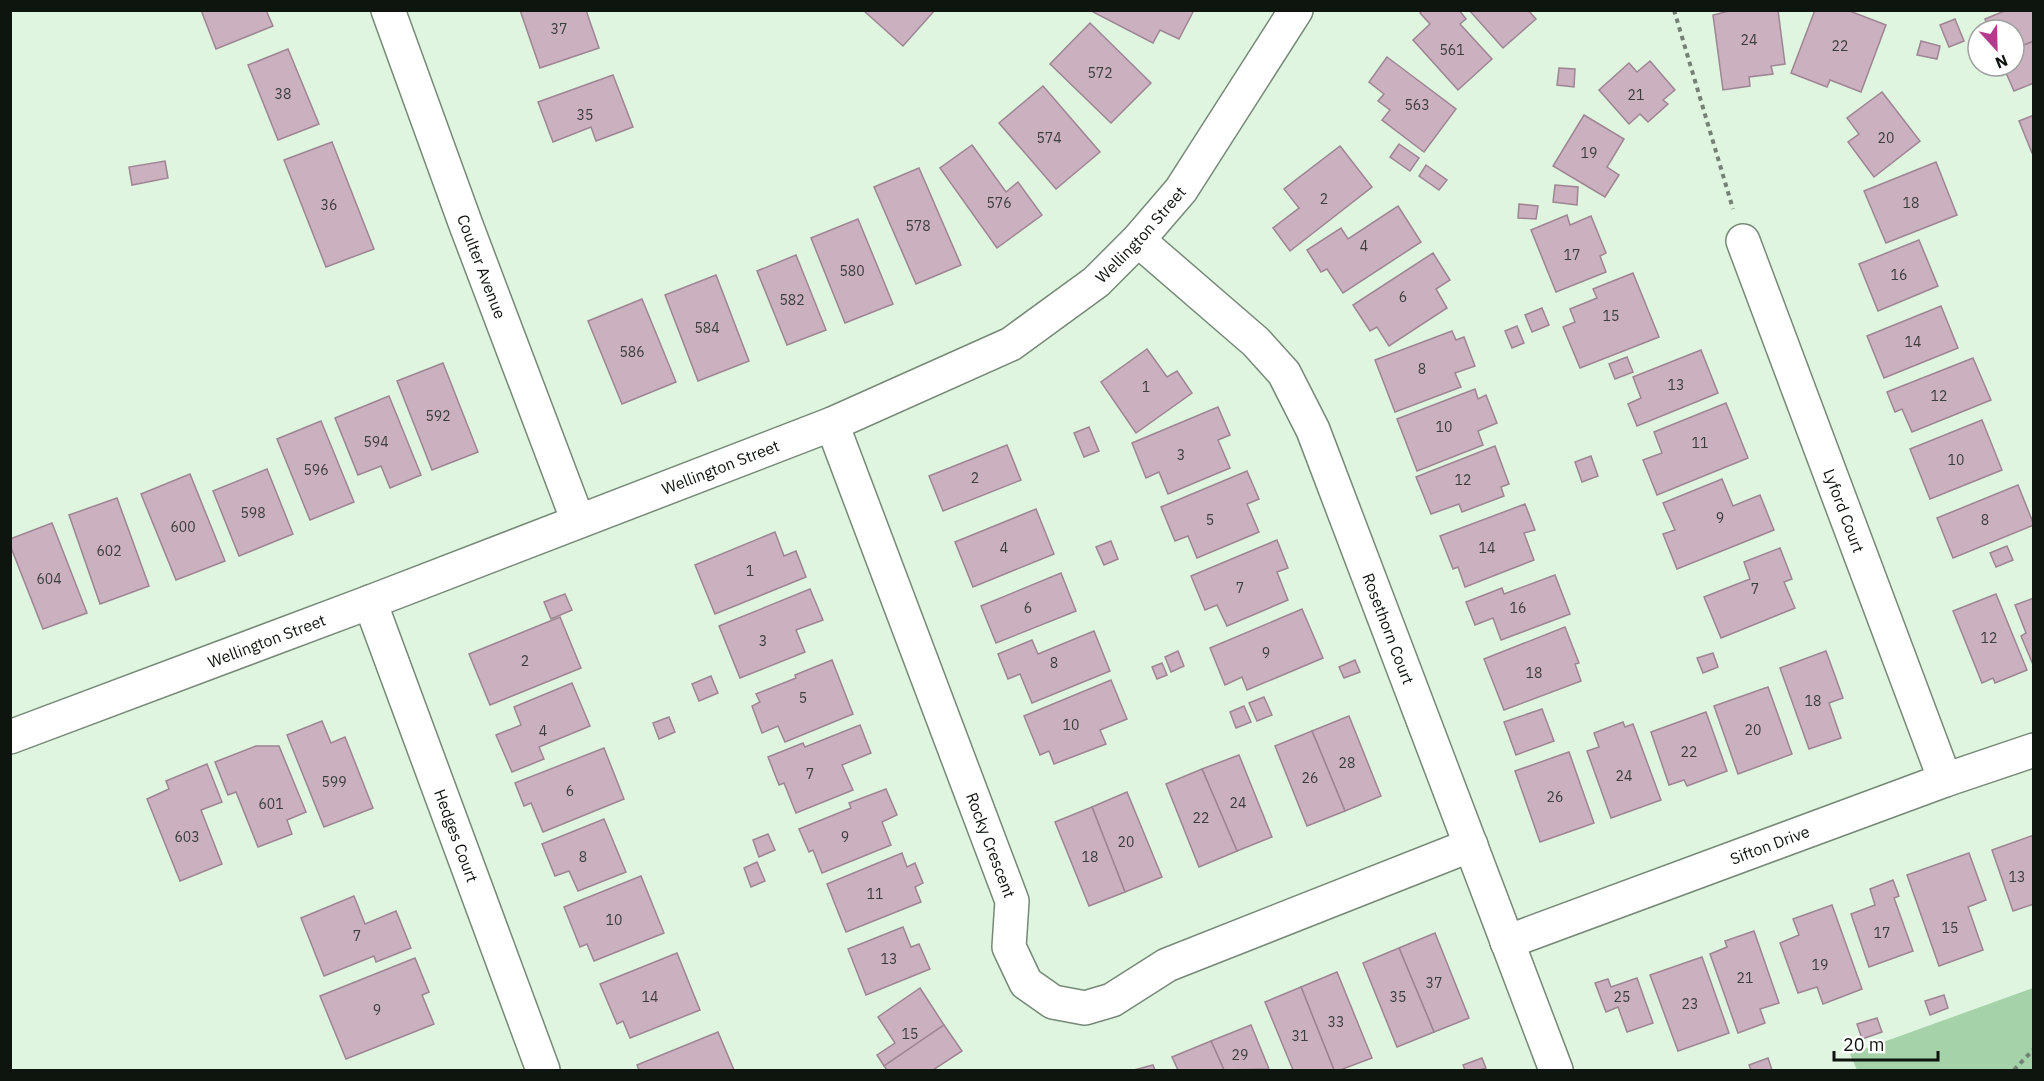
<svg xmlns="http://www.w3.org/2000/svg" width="2044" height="1081" font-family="'IBM Plex Sans',sans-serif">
<rect width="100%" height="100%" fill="#dff5e0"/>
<polygon fill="#a5d2a8" points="2033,988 2033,1070 1857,1070 1850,1054"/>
<g fill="#cbb1c0" stroke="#9e8593" stroke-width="1.5">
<polygon points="201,10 266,10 273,26 216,49"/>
<polygon points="520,10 586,10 599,48 540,68"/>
<polygon points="863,10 935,10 903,46"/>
<polygon points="1094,10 1194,10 1179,39 1160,30 1153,43 1093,12"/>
<polygon points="1423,10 1459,10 1466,19 1460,24 1492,59 1458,90 1413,40 1430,24 1420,13"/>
<polygon points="1469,10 1528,10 1536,19 1503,48"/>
<polygon points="1733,10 1778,10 1785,64 1771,66 1773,74 1749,77 1750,86 1723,90 1713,15"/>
<polygon points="1815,10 1847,10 1886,25 1861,92 1830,80 1827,87 1791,73"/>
<polygon points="2007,10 2034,10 2034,41 2014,49 2014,30 1989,30 1985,19"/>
<polygon points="1955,19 1964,41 1949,47 1940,25"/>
<polygon points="1090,23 1151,83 1111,123 1050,64"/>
<polygon points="1921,41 1940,46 1937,59 1917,55"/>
<polygon points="2034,41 2034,83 2014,91 2003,66 2014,66 2014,49"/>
<polygon points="288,49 319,124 278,140 248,65"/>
<polygon points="1387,57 1456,109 1424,152 1382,120 1390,110 1378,101 1384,94 1369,82"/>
<polygon points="1650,61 1675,90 1663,100 1668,104 1648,122 1640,114 1629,124 1599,90 1629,63 1637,72"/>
<polygon points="1559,68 1575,69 1574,87 1557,85"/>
<polygon points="613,75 633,127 596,141 591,127 553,142 538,102"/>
<polygon points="1043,86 1100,152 1056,189 999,123"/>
<polygon points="1882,92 1920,141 1874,177 1848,142 1859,134 1847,118"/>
<polygon points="1584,115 1624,139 1607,167 1619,175 1605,197 1553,166"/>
<polygon points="2034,115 2034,152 2032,153 2019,121"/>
<polygon points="332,142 374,249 326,267 284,160"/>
<polygon points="1399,144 1419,158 1410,171 1390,157"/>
<polygon points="972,145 1006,192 1018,182 1042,215 997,248 940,168"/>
<polygon points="1340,146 1372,187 1290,251 1273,228 1299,208 1284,189"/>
<polygon points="165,161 168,178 132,185 129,167"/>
<polygon points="1936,162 1957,215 1886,243 1864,191"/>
<polygon points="1426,165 1447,180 1439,190 1419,176"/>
<polygon points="919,168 961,265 916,284 874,187"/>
<polygon points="1555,185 1578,187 1577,205 1553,202"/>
<polygon points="1519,204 1538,206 1536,219 1518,218"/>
<polygon points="1398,206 1421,242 1343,293 1327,269 1321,272 1307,250 1341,228 1348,239"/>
<polygon points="1567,215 1570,225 1591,216 1606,253 1600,256 1606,272 1556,292 1531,230"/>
<polygon points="858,219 893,304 845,323 811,238"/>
<polygon points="1919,240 1938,286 1878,311 1859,264"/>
<polygon points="1433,253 1450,280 1436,289 1447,308 1389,346 1377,327 1370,331 1353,305"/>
<polygon points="796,255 826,330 787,345 757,271"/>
<polygon points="1633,273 1659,337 1580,368 1563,327 1575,322 1570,309 1597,298 1593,289"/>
<polygon points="716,275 749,361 698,381 665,295"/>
<polygon points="642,299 676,382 622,404 588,321"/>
<polygon points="1941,306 1958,348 1884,378 1867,336"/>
<polygon points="1542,308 1549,325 1532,332 1525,315"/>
<polygon points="1517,326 1524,343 1512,348 1505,331"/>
<polygon points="1452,331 1456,340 1464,337 1475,366 1455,373 1461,387 1395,412 1375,360"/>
<polygon points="1147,349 1167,377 1177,371 1192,393 1136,433 1101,382"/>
<polygon points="1701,350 1718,393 1637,426 1628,404 1641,398 1633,377"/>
<polygon points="1627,357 1633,372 1615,379 1609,364"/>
<polygon points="1973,358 1991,400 1912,432 1902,409 1895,412 1887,392"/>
<polygon points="443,363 478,452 432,470 397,381"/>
<polygon points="1475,389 1478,399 1486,395 1497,423 1478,431 1483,445 1417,471 1397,419"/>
<polygon points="389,396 421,475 390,488 381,466 358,475 335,418"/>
<polygon points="1726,403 1748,458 1657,495 1643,460 1662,453 1654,432"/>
<polygon points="1218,407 1230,435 1218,440 1230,468 1168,494 1159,472 1146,478 1132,443"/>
<polygon points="1982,420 2002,470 1930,499 1910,449"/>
<polygon points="321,421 354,502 310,520 277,439"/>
<polygon points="1089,427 1099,451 1084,457 1074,433"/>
<polygon points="1007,445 1021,480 943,511 929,476"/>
<polygon points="1495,446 1509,484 1501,487 1504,496 1462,512 1459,504 1431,514 1416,477"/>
<polygon points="1591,456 1598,476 1582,482 1575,462"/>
<polygon points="267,469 293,534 239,556 213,491"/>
<polygon points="1247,471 1259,499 1247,504 1259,532 1197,558 1188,536 1175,541 1161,507"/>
<polygon points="190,474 225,561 176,580 141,494"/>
<polygon points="1722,479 1733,506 1760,495 1774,530 1677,569 1663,534 1675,530 1663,503"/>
<polygon points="2018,485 2034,525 1953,558 1937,518"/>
<polygon points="117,498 149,586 100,604 69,515"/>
<polygon points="1525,504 1535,530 1524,533 1534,560 1465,587 1458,567 1453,569 1440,536"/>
<polygon points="1036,509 1054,554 973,587 955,542"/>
<polygon points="52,523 87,613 43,629 10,545 10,539"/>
<polygon points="775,532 784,556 796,551 806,577 715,614 695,565"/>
<polygon points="1277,540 1288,568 1277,572 1288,600 1227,626 1217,605 1205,610 1191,576"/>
<polygon points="1111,541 1118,559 1104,565 1096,547"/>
<polygon points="2007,546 2013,560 1996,567 1990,553"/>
<polygon points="1780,548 1792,579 1784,582 1795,608 1721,638 1704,597 1750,579 1744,562"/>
<polygon points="1061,573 1076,611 996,643 981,606"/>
<polygon points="1555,575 1570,614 1501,640 1493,618 1475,625 1466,602 1502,588 1504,594"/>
<polygon points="810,589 823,620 796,630 805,652 740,678 719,626"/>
<polygon points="565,594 572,610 551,619 544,602"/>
<polygon points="1996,594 2027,670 1995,683 1993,678 1982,683 1953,611"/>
<polygon points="2034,598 2034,667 2021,636 2026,633 2015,605"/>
<polygon points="1302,609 1323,658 1247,690 1242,677 1225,685 1210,648"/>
<polygon points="560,617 581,668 490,705 469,654"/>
<polygon points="1565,627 1579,663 1575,664 1581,681 1504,710 1484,659"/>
<polygon points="1094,631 1110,671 1032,703 1020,674 1008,679 998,654 1032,640 1038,654"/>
<polygon points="1178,651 1184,666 1171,672 1165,657"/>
<polygon points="1826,651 1843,698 1829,703 1841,738 1809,749 1780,668"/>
<polygon points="1713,653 1718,667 1703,673 1697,658"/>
<polygon points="832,660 853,714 785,742 778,726 762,733 752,706 760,702 756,694 796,678 795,675"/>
<polygon points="1355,660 1360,672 1344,678 1339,667"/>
<polygon points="1162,663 1167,675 1157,679 1152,667"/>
<polygon points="711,676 718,693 699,701 692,684"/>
<polygon points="1111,680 1127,719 1100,730 1106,744 1054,764 1049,751 1040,755 1024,716"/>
<polygon points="572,683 590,726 539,747 544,759 512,772 496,735 521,725 514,707"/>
<polygon points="1768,687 1792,754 1738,774 1714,706"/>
<polygon points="1264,697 1272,715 1257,721 1249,703"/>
<polygon points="1244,706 1251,722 1236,728 1230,712"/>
<polygon points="1542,709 1554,741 1516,755 1504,722"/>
<polygon points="1706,712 1727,771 1687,786 1684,780 1669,785 1651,732"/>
<polygon points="1349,716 1381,796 1345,811 1312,731"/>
<polygon points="669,717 675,732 659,739 653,723"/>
<polygon points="322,721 331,743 345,737 373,808 324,827 287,735"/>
<polygon points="1623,722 1625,727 1633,724 1661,800 1611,818 1587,751 1599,747 1594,733"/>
<polygon points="860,725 871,753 842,765 853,790 796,813 784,783 779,785 768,757 803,743 805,747"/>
<polygon points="1312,731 1345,811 1307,826 1275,746"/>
<polygon points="256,746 279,746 306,812 287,820 292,834 258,847 236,792 228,795 215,762"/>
<polygon points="604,748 624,799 543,832 531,803 524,806 515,783"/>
<polygon points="1569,752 1594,823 1540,842 1515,771"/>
<polygon points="1239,755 1272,837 1237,851 1202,769"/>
<polygon points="207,764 222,802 201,810 222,864 180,881 147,799 169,789 166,781"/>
<polygon points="1202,769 1237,851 1199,867 1166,784"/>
<polygon points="886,789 897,815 882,822 891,845 822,873 813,850 809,852 799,829 851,808 849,803"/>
<polygon points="1127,792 1162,877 1125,892 1092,807"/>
<polygon points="1092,807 1125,892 1089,906 1055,822"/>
<polygon points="604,819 626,872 578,891 569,871 555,876 542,844"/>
<polygon points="768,834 775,850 759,857 753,840"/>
<polygon points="2034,835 2034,904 2013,911 1992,850"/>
<polygon points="902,853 907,867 915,863 923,883 915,887 921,902 846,932 827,884"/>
<polygon points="1969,853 1986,900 1968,907 1983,950 1939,966 1907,875"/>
<polygon points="757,862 765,881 751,887 744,868"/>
<polygon points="641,876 664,933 594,961 587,944 580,947 564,907"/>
<polygon points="1893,880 1899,896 1894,898 1913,951 1869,967 1851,914 1875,905 1870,889"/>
<polygon points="354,896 365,924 396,911 411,948 376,962 374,956 324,976 301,918"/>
<polygon points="1832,905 1862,989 1823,1004 1817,987 1798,993 1780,943 1799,935 1793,919"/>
<polygon points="903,927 911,947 919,944 930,969 866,995 848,949"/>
<polygon points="1754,931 1779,1003 1760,1009 1765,1023 1738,1033 1710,954 1727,947 1725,941"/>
<polygon points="1435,933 1469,1018 1434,1032 1399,948"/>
<polygon points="1399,948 1434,1032 1397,1047 1363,963"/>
<polygon points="677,953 700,1010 630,1038 623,1021 617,1024 600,984"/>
<polygon points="1702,957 1729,1033 1678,1051 1650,975"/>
<polygon points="415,958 429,992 422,995 434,1024 346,1059 320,996"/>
<polygon points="1337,972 1372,1058 1340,1070 1334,1070 1301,987"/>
<polygon points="1637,978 1653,1023 1627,1032 1618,1007 1606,1012 1595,983 1608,979 1611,987"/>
<polygon points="1301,987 1334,1070 1293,1070 1265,1002"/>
<polygon points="920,988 944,1025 884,1066 877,1055 895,1043 878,1017"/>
<polygon points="1944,995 1948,1008 1930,1015 1925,1001"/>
<polygon points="1877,1018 1882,1032 1862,1039 1857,1024"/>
<polygon points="944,1025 962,1051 933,1070 887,1070 884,1066"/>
<polygon points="1251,1025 1269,1069 1224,1070 1211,1041"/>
<polygon points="718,1032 734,1070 639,1070 637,1065"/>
<polygon points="1211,1041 1224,1070 1178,1070 1172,1057"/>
<polygon points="1482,1058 1486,1068 1480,1070 1465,1070 1463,1065"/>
<polygon points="1768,1058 1772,1070 1751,1070 1749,1065"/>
<polygon points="1153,1065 1155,1070 1134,1070"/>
</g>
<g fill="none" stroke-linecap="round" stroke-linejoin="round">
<g stroke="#768977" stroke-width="36">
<g id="minor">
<path id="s1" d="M388,10L466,225L578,521"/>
<path id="s2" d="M1138,240L1256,342L1284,373L1313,430L1556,1070"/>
<path id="s3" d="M1743,241L1945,780"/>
<path id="s4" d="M832,424L1012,901L1009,947L1026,983L1053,1002L1085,1008L1112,1000L1167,965L1471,845"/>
<path id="s5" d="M370,602L543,1070"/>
<path id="s6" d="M10,737L370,602L832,424L1011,344L1096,282L1138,240L1181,190L1296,10"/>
<path id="s7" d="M1507,942L1945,780L2034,750"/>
</g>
</g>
<g stroke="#738274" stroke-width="4" stroke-dasharray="4.5 4.5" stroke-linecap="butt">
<polyline points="1674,10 1733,209"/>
<polyline points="2014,1070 2034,1049"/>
</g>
<use href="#minor" stroke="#fff" stroke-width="33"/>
</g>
<g text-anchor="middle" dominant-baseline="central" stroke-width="5" stroke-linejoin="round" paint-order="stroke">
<g font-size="14" fill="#3c3c3a">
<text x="559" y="29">37</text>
<text x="1749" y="40">24</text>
<text x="1840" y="46">22</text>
<text x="1452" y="50">561</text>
<text x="1100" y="73">572</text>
<text x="283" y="94">38</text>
<text x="1636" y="95">21</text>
<text x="1417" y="105">563</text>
<text x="585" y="115">35</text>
<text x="1049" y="138">574</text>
<text x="1886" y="138">20</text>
<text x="1589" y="153">19</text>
<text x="1324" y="199">2</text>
<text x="999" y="203">576</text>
<text x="1911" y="203">18</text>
<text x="329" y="205">36</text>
<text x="918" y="226">578</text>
<text x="1364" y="246">4</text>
<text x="1572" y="255">17</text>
<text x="852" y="271">580</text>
<text x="1899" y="275">16</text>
<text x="1403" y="297">6</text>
<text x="792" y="300">582</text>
<text x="1611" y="316">15</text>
<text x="707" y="328">584</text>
<text x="1913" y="342">14</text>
<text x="632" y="352">586</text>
<text x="1422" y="369">8</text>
<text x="1676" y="385">13</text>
<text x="1146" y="387">1</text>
<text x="1939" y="396">12</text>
<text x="438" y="416">592</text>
<text x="1444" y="427">10</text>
<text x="376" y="442">594</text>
<text x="1700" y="443">11</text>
<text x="1181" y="455">3</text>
<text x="1956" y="460">10</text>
<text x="316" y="470">596</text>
<text x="975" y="478">2</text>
<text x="1463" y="480">12</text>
<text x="253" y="513">598</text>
<text x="1720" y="518">9</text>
<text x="1210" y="520">5</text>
<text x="1985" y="520">8</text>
<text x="183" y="527">600</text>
<text x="1004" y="548">4</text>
<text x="1487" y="548">14</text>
<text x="109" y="551">602</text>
<text x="750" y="571">1</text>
<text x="49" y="579">604</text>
<text x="1240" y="588">7</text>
<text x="1755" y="589">7</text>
<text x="1028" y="608">6</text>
<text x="1518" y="608">16</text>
<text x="1989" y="638">12</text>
<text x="763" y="641">3</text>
<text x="1266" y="653">9</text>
<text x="525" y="661">2</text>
<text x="1054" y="663">8</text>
<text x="1534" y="673">18</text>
<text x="803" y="698">5</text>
<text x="1813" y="701">18</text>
<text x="1071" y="725">10</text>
<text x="1753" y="730">20</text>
<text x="543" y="731">4</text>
<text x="1689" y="752">22</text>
<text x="1347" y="763">28</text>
<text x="810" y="774">7</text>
<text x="1624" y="776">24</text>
<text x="1310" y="778">26</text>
<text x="334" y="782">599</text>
<text x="570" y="791">6</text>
<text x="1555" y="797">26</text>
<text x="1238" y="803">24</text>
<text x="271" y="804">601</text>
<text x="1201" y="818">22</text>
<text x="187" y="837">603</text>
<text x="845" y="837">9</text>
<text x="1126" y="842">20</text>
<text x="583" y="857">8</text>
<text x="1090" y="857">18</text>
<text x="2017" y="877">13</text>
<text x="875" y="894">11</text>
<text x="614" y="920">10</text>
<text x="1950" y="928">15</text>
<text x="1882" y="933">17</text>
<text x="357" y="936">7</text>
<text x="889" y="959">13</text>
<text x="1820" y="965">19</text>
<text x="1745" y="978">21</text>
<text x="1434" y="983">37</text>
<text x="650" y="997">14</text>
<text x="1398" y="997">35</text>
<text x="1622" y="997">25</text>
<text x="1690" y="1004">23</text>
<text x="377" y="1010">9</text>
<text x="1336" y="1022">33</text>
<text x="910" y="1034">15</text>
<text x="1300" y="1036">31</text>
<text x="1240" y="1055">29</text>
</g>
<g font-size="16" fill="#0d150e" stroke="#fff">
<text stroke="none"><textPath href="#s6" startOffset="1246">Wellington Street</textPath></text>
<text stroke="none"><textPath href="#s1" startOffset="273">Coulter Avenue</textPath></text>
<text stroke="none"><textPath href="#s6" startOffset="760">Wellington Street</textPath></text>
<text stroke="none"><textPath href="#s3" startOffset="288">Lyford Court</textPath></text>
<text stroke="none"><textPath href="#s2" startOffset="474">Rosethorn Court</textPath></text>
<text stroke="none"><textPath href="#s6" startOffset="274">Wellington Street</textPath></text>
<text stroke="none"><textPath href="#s5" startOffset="249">Hedges Court</textPath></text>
<text stroke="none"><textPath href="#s7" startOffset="280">Sifton Drive</textPath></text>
<text stroke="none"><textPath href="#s4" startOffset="450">Rocky Crescent</textPath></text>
</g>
</g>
<rect width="2044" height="1081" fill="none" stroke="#0d150e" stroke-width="24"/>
<g transform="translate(1996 48) rotate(158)"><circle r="28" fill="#ffffff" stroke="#9ea19f" stroke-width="1.5"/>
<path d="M0-4.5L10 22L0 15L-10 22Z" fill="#b43a8d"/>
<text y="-9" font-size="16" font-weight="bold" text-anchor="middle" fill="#0d150e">N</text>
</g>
<path d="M1834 1051v9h104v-9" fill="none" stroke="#0d150e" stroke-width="3"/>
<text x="1843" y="1051" font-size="18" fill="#0d150e" stroke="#ffffff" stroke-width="4.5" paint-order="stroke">20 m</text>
</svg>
